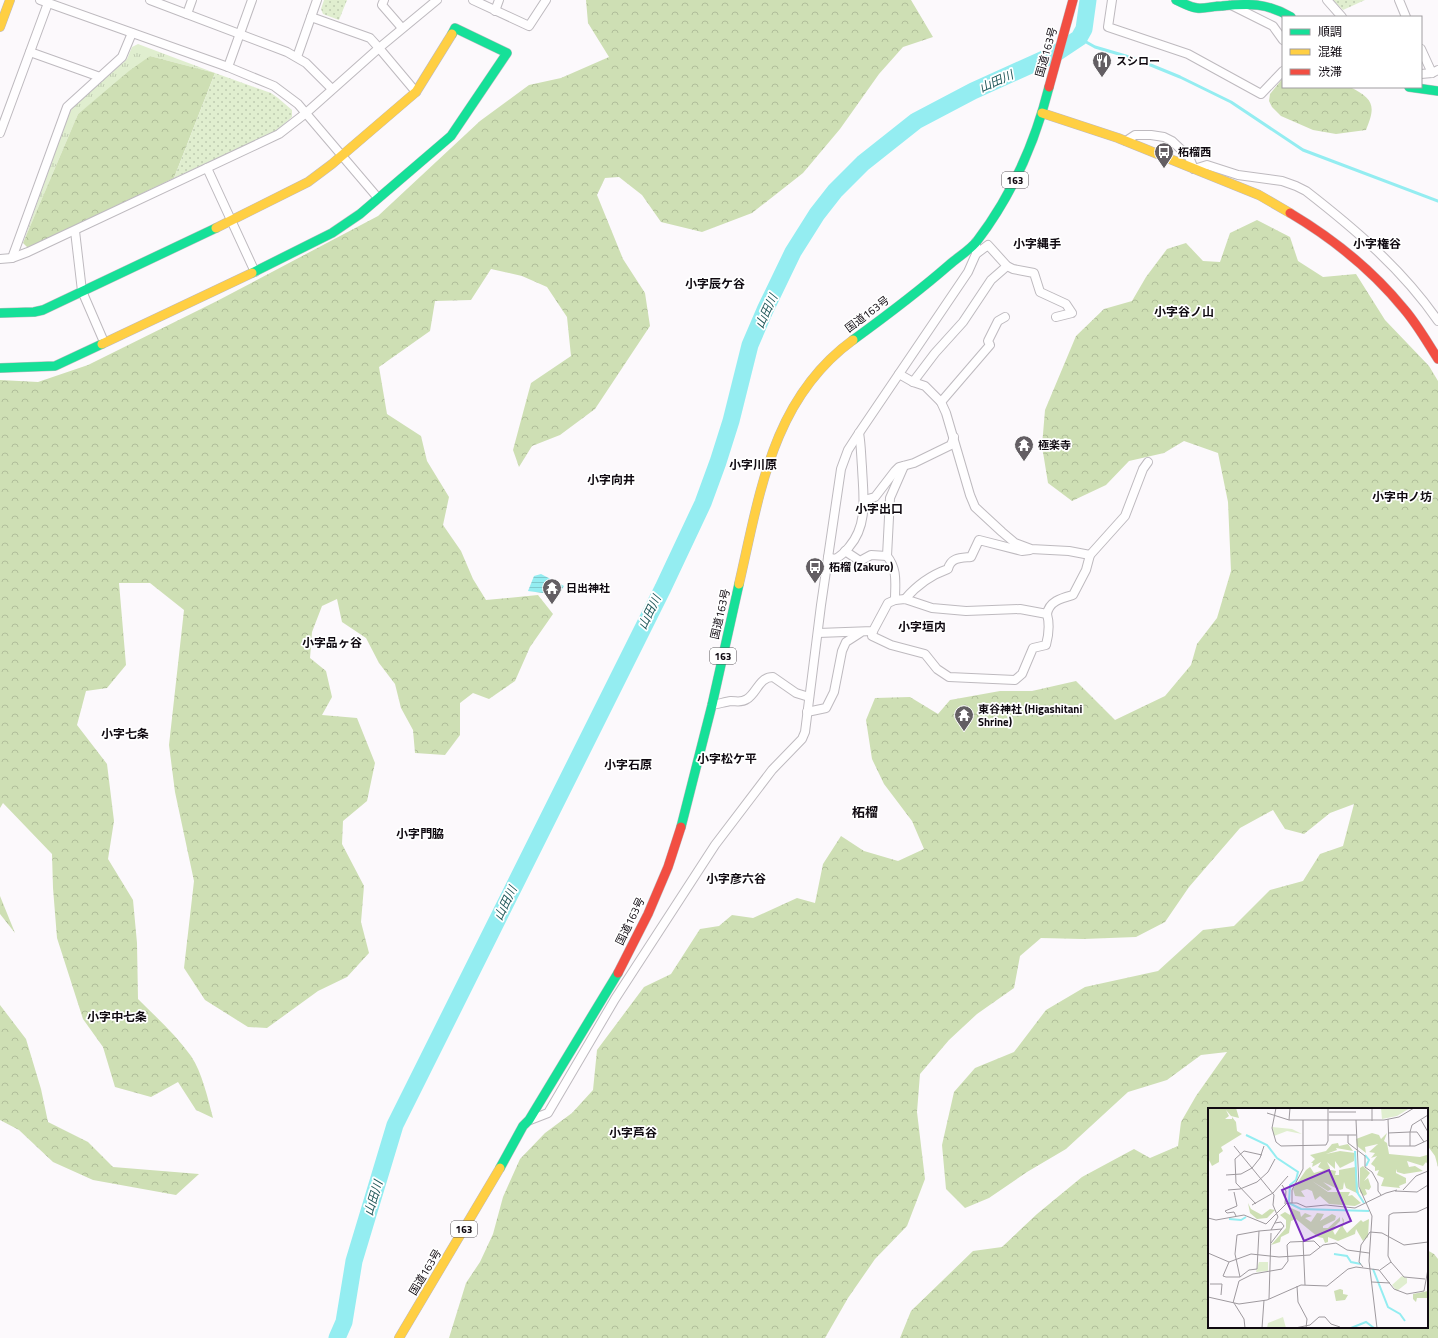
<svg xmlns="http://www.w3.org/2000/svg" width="1438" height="1338" font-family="'Titillium Web','Noto Sans JP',sans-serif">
<defs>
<pattern id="grass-tufts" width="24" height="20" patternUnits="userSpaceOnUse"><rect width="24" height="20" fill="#e0eecf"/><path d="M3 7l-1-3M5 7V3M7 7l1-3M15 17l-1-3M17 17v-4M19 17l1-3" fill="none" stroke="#bfcbb1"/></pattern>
<pattern id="forest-crowns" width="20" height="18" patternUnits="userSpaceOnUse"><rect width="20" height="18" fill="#cedfb4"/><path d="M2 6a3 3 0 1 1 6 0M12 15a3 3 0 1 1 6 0" fill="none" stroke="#b0be9a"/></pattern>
<pattern id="park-dots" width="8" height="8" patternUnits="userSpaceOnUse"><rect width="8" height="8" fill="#e0eecf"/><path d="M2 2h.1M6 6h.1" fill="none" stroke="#bfcbb1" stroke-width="1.8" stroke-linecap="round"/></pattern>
<pattern id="water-rules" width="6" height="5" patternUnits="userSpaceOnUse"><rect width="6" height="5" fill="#94edf1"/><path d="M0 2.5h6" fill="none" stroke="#7fcace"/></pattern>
</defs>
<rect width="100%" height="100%" fill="#fcf9fc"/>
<polygon fill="url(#grass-tufts)" points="138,44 215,73 150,56 78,114 23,243 69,113 73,107 127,59 132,47"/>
<g fill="url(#forest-crowns)">
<path d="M586,0H911L933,37L903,47L879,74L840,129L803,173L752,213L702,232L661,222L642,195L619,177L605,178L597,195L623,259L645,293L650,326L595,409L560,435L532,446L519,467L513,450L531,383L571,356L567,317L547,287L522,276L491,269L471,300L435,301L430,331L379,367L387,414L421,436L427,461L449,497L443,525L461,551L473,579L486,600L538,595L553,614L530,647L515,681L489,699L473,693L460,703V735L445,755L415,753L413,730L401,708L395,684L379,663L366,638L342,622L337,599L322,606L312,632L310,658L326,671L332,697L322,715L357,718L375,763L367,801L343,821L342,844L364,886L361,922L369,953L347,977L318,991L267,1028L248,1027L205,1000L184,968L194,881L175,792L169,745L184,610L150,583H119L126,665L107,688L86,691L77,725L107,764L114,821L108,859L133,900L137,943L138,999C156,1017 176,1035 191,1056C202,1072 208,1099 213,1118L196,1110L178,1082L151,1097L115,1087L103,1047L83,1019L57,938L53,888L52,854L3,803L0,808V380L38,382L88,365L217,301L378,216L480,121L529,85L561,78L609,57L588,23Z"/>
<polygon points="150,56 215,73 174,178 28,248 23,243 78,114 129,71"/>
<path d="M1283,78V87H1350C1374,99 1376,106 1366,130L1336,134L1313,130L1281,116L1272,107L1269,101L1270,94Z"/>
<polygon points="1257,220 1290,237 1298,261 1323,277 1356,274 1385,320 1429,366 1438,381 1438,1167 1435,1156 1427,1145 1427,1109 1209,1109 1209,1327 1427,1327 1427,1250 1434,1254 1438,1259 1438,1338 900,1338 911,1311 973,1251 1002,1247 1037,1214 1082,1177 1134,1149 1150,1158 1178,1146 1181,1122 1196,1096 1227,1052 1201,1055 1167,1080 1128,1092 1066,1149 1027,1172 989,1198 965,1208 946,1189 942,1145 954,1092 975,1068 1014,1052 1046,1010 1085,987 1158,971 1203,930 1234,926 1270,890 1303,881 1320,854 1343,846 1354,804 1330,813 1304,834 1285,829 1273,810 1240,828 1189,887 1165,922 1136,937 1083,939 1041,938 1020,956 1014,988 977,1014 949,1040 920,1074 917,1112 925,1179 907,1226 875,1259 848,1298 825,1338 449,1338 466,1283 480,1262 493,1234 503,1197 520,1159 545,1133 572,1113 593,1090 597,1050 644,987 671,974 700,929 719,926 732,915 753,918 797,898 815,903 823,864 841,836 864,851 898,861 924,849 912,821 884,784 872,759 866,720 875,698 910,697 938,714 950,700 1000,691 1032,691 1076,681 1115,720 1165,696 1191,665 1197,644 1217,618 1231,571 1228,502 1218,453 1184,441 1164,453 1129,461 1106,485 1072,501 1048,483 1042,446 1045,410 1076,336 1104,309 1132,301 1146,277 1167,249 1186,243 1203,261 1220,262 1230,233"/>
<polygon points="0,896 15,933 0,914"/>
<polygon points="0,1005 26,1039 41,1089 48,1122 88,1142 113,1167 199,1174 176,1195 93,1180 53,1162 19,1130 0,1120"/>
</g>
<g fill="url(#park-dots)">
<polygon points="324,0 347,0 339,20 323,14 321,9"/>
<polygon points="1333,0 1365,0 1343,10"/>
<polygon points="215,73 271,93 278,98 292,110 292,117 276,131 174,178"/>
</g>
<polygon fill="url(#water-rules)" points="541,574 564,586 558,595 528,591 534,576"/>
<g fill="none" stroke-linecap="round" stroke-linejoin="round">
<polyline stroke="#94edf1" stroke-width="3" points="1079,38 1095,47 1136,59 1180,77 1231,102 1303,150 1438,201"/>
<polyline stroke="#94edf1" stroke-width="17" points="337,1338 344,1322 354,1261 395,1125 663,588 703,503 718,462 731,421 750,345 765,310 793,252 817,214 835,191 863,163 916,121 973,91 1055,54 1079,38 1084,29 1088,0"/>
<g stroke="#bebabf" stroke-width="10">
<g id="street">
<polyline points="40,0 228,67 274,86 298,104 378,198"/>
<polyline points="150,0 287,52 306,63 332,89"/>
<polyline points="384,0 382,5 402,28"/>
<polyline points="473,0 529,26 546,0"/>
<polyline points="1112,0 1108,27 1188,54 1261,94 1283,71"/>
<polyline points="1327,0 1342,17"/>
<polyline points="1399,0 1406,17"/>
<polyline points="1231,5 1273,26 1283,40"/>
<polyline points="495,11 499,0"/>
<polyline points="187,14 192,0"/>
<polyline points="311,17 370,38 379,48 437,0"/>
<polyline points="1421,49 1432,73"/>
<polyline points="30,52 100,77"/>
<polyline points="297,57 317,0"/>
<polyline points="228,67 252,0"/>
<polyline points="1421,74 1432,73 1438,70"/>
<polyline points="0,133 48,3"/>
<path d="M1126,141L1135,135H1151L1164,137L1172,141L1189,157L1194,169L1207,165L1238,175L1282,181L1296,186L1306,191C1355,229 1403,270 1438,321"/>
<polyline points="207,168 255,272"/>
<polyline points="75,231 82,291 104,342"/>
<polyline points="12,258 67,107 122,57 132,33"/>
<polyline points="0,259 12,258 28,252 279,134 306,113 379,48 416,92"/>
<polyline points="1007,266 1013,269 1034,273 1040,292 1066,304 1072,313 1056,317"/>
<polyline points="899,374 913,382 925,386 941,402 946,413 970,495 975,507 1002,532 1015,543 1031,549 1069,551 1090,555"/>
<polyline points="913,382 935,353 963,322 991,280 1007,266 988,245 976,254"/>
<polyline points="941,402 990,345 988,341 998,321 1005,317"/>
<polyline points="864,500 875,497 895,471 899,467 914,463 951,445 954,437"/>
<polyline points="845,551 860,561 871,555 887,556"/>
<path d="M828,557L835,559C841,556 845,552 849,547C869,524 863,494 862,467C861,455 861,444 859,433"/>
<path d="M905,599C917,585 931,575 948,569C951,557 961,558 971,557L979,540L1022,551L1030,550"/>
<path d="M895,600C895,583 898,570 887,556L890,498L904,466"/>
<path d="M873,631L872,636L891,645L925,654L937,669L949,677L1015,680L1022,674L1033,648L1046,645C1049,634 1050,625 1047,614"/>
<path d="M818,633L873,631L888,603L895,600L905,599L932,608L966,611L1020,609L1047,614C1049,601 1062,598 1073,595L1086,570L1090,555L1125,516L1143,469L1148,462"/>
<path d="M712,705C718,704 725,702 731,701C737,701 741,703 747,699C757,693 759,677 773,677L796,693L809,697"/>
<polyline points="807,712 826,708 834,692 842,651 846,642 860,633"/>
<polyline points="530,1120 548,1113 615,999 715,845 772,770 802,739 805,732 821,605 841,469 848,450 859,433 968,272 976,254 976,242"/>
</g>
</g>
<g stroke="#bebabf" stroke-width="10">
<g id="fast">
<path d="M1176,0C1183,3 1189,7 1197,8C1205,9 1213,6 1222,6C1249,3 1267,3 1291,17"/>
<polyline points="1409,87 1438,91"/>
<polyline points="252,273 332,233 360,214 451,136 507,53 455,28 452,34"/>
<polyline points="0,313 34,312 43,310 216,228"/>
<path d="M853,340C886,316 918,292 949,265C958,257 970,250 977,241C1012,195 1035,143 1049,87"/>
<polyline points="0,368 55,366 102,344"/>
<polyline points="681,827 712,705 739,584"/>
<polyline points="500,1168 523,1126 529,1120 618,973"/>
</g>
</g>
<g stroke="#bebabf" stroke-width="10">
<g id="slow">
<polyline points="0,27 10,0"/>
<polyline points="1042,113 1118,138 1259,195 1290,213"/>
<polyline points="216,228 308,182 332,164 416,92 452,34"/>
<polyline points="102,344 252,273"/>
<path d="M739,584C760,493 772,399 853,340"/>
<polyline points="399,1338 500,1168"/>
</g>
</g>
<g stroke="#bebabf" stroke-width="10">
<g id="jam">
<polyline points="1049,87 1073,0"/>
<path d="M1290,213C1332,238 1373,271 1404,309C1417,324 1427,342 1438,359"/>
<polyline points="618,973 648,914 668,867 681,827"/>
</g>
</g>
<use href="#street" stroke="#fffeff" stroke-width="8"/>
<use href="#fast" stroke="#16e098" stroke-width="9"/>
<use href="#slow" stroke="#ffcf43" stroke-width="9"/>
<use href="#jam" stroke="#f24e42" stroke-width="9"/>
</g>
<defs>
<g id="restaurant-pin" transform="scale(1)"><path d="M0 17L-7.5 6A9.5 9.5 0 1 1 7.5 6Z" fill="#635e63" stroke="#fff"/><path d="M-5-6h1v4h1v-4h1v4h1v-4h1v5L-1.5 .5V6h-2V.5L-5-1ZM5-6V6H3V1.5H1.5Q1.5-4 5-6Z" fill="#fff"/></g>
<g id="bus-pin" transform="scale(1)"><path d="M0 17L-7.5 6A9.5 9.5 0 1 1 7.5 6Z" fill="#635e63" stroke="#fff"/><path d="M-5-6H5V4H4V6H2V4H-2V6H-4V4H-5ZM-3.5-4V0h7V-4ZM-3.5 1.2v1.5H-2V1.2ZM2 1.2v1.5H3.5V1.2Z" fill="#fff"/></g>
<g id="temple-pin" transform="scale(1)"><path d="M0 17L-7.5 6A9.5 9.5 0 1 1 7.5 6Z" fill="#635e63" stroke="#fff"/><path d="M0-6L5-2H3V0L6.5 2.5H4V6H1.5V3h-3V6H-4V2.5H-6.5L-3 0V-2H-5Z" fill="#fff"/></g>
</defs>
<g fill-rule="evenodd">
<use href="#restaurant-pin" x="1102" y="61"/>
<use href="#bus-pin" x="1164" y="152"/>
<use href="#temple-pin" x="1024" y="445"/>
<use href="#bus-pin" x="815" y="567"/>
<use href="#temple-pin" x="552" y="588"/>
<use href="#temple-pin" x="964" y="715"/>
</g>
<g text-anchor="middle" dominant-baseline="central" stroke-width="3.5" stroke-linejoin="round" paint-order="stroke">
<g fill="#fff" stroke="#585458" stroke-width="1">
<rect x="1002" y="172" width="26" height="16" rx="3"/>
<rect x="710" y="648" width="26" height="16" rx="3"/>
<rect x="451" y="1221" width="26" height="16" rx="3"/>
</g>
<g font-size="10" font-weight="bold" fill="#100a11">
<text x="1015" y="180">163</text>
<text x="723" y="656">163</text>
<text x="464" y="1229">163</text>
</g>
<g font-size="11" fill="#100a11" stroke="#fff">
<text transform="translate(1046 52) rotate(-74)">国道163号</text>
<text transform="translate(867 314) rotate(-37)">国道163号</text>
<text transform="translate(720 614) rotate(-77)">国道163号</text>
<text transform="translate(630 921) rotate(-64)">国道163号</text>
<text transform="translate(425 1272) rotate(-59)">国道163号</text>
</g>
<g font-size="11" font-weight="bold" fill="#100a11" stroke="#fff" text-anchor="start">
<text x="1116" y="61">スシロー</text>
<text x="1178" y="152">柘榴西</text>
<text x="1038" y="445">極楽寺</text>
<text x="829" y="567">柘榴 (Zakuro)</text>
<text x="566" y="588">日出神社</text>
<text x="978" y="709">東谷神社 (Higashitani<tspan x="978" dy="13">Shrine)</tspan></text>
</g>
<g font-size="12" font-style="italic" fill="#21585a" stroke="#fff">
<text transform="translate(996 81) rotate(-24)">山田川</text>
<text transform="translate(766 311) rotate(-65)">山田川</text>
<text transform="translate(649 612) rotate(-64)">山田川</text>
<text transform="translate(505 903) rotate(-64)">山田川</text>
<text transform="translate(373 1198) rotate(-73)">山田川</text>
</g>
<g font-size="12" font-weight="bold" fill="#100a11" stroke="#fff">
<text x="1037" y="243">小字縄手</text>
<text x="1377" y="243">小字権谷</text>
<text x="715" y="283">小字辰ケ谷</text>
<text x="1184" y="311">小字谷ノ山</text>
<text x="753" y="464">小字川原</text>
<text x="611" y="479">小字向井</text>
<text x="1402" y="496">小字中ノ坊</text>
<text x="879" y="508">小字出口</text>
<text x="922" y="626">小字垣内</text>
<text x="332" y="642">小字品ヶ谷</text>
<text x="125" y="733">小字七条</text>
<text x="727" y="758">小字松ケ平</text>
<text x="628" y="764">小字石原</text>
<text x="420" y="833">小字門脇</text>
<text x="736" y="878">小字彦六谷</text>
<text x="117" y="1016">小字中七条</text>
<text x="633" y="1132">小字芦谷</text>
</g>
<g font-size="13" font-weight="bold" fill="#100a11" stroke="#fff">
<text x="865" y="812">柘榴</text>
</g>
</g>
<g transform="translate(1208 1108)">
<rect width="220" height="220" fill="#fcf9fc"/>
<path d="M0,0H28L31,10L23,8L18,2L21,8L17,11H24V9L28,14L29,23L34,26L13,39L15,43L11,46V54L4,58L0,50ZM164,25L171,27L173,31L179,25L176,33L179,35L181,46L212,49L219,47L220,57L218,54L215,58L199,53L201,59L207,58L215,63L196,66L189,64L188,61V65L198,70V75L191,78L192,80L173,78L176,70L169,67L171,62L167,63V59L163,56L169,48L163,50L167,45L161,44L170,36L157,39L158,45L149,38L148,31ZM130,35L131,38L140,36L145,43L128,40L129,42L118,46L132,43L147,45L146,53L132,60L127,53V61L119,54L122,60L114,66L123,62L128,63L127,67H131V62L147,59L151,86L138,80L136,74L135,81L132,82L115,74L124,81L120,83L104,73L120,84H142L140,88L144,87L153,95L147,98L121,96L112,88L107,92L104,83L99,81L93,83L97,89L87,88L85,81L98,62L102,59L106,65L116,62L110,59L113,54L104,59L105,55H103L107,51L102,47L118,43L124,36ZM155,58L162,65L156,73L160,70L163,79L161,82L157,81L159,86L156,88L152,84V60ZM40,95L43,101L54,107L62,101L67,102L59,110L49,111L42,105ZM83,100L92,104L93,109L97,105L104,108L97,110L103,114L109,105L116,106L112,113L124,106L128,108L127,112L115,118V120H120L132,109V113L124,121L129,119L125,123L127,127L135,115L134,109L136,112L135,119L139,125L153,112L155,114L161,111L160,129L155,133L148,121L147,126L130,133L120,129V134L117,135L115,130L110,129L88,111L83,113L81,125L73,129L72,134L63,137L78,120V112L72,107L77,104L82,107ZM132,181L135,182V186L140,187L137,192L128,193L126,183ZM220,183L219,190H209L208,194L205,191V186Z" fill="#cedfb4"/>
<path d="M173,0H202L189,8L174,11ZM64,19L84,21L94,26L79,23L66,28ZM51,154H60V163L48,164ZM194,168L199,170V175L189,183L184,177ZM75,209L78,220H59L60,215Z" fill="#e0eecf"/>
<path fill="none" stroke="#94edf1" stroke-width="2" d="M38,27L59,37L69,50L90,64L88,72L82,77L81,94M147,43L149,84L156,95M157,47L161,52L158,58M81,95L93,101L161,103M21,111L33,112L38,109M126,146L139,148L143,154L153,156M165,161L180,199L192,206L197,213M143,220L158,214L166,220"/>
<path fill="none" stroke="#9e999e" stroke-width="1" d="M68,0L64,20L68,34L73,38L118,37L120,33V0M164,0V13M121,4H148M59,5L81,12H95V61L84,82V95M180,11L181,38H207L220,32M81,12L82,0M95,12H176L191,9L206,0M148,12L151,79L164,108L161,153L169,220M213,12L220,24M180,25L202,24L204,17L220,7M121,27H148M140,27V35L157,48V59L164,64L170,75V83L173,87M26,38L66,87L65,97L70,109L63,122M202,38V24H209L216,34M18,67L33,66L44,60L52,50L56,38M74,77L78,83L77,96M20,82L32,81L49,74L60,64L67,51M195,82L208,68L220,63M187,83L209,84L220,77M26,84L29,98L17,103L19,105L26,104L28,108M48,96L28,75L27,51L36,43L54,47M44,97L65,85L80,68M0,110L8,112L36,107L58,116L79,95H89L98,99L118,97L147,100L178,85L189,82M162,124L174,125L196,137L220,134M95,133L97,177M63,135L76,118L73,114L67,115M0,145L21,154L43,146L71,149L102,147L115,137L128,135L139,142L161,145M21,154L15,168L18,169H32L41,162L49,161L51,123L74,121M183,154L196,169L217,171M155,159L151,154L153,137L162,124M172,162L183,154L180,148L181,107L185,105L209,104L220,99M32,169L27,146L29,127L51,123M31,173L45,166L74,161L80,153L79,137L82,134L106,133L112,139M164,174L182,175M2,176H14L13,187M89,178L90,194L99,211L98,220M0,189L31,196L59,192L93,177L119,178L140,161L148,159L171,162L186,181L199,186L216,183L220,161M61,191L63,125M25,195L31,173M26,195L36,211L37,220M54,220L56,192M87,220L102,217L111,209H117L123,216L132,219"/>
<path fill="#7b2cbf" fill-opacity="0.15" stroke="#7b2cbf" stroke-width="2" d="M121,62L143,113L96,133L74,82Z"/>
<rect width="220" height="220" fill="none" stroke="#100a11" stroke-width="2"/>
</g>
<rect x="1282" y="16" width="140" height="72" fill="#ffffff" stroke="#9f9da0"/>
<rect x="1290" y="29" width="20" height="6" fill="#16e098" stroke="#9f9da0"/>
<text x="1318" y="36" font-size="12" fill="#100a11">順調</text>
<rect x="1290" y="49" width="20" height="6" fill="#ffcf43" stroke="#9f9da0"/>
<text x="1318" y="56" font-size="12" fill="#100a11">混雑</text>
<rect x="1290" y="69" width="20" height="6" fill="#f24e42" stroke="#9f9da0"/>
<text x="1318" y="76" font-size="12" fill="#100a11">渋滞</text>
</svg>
